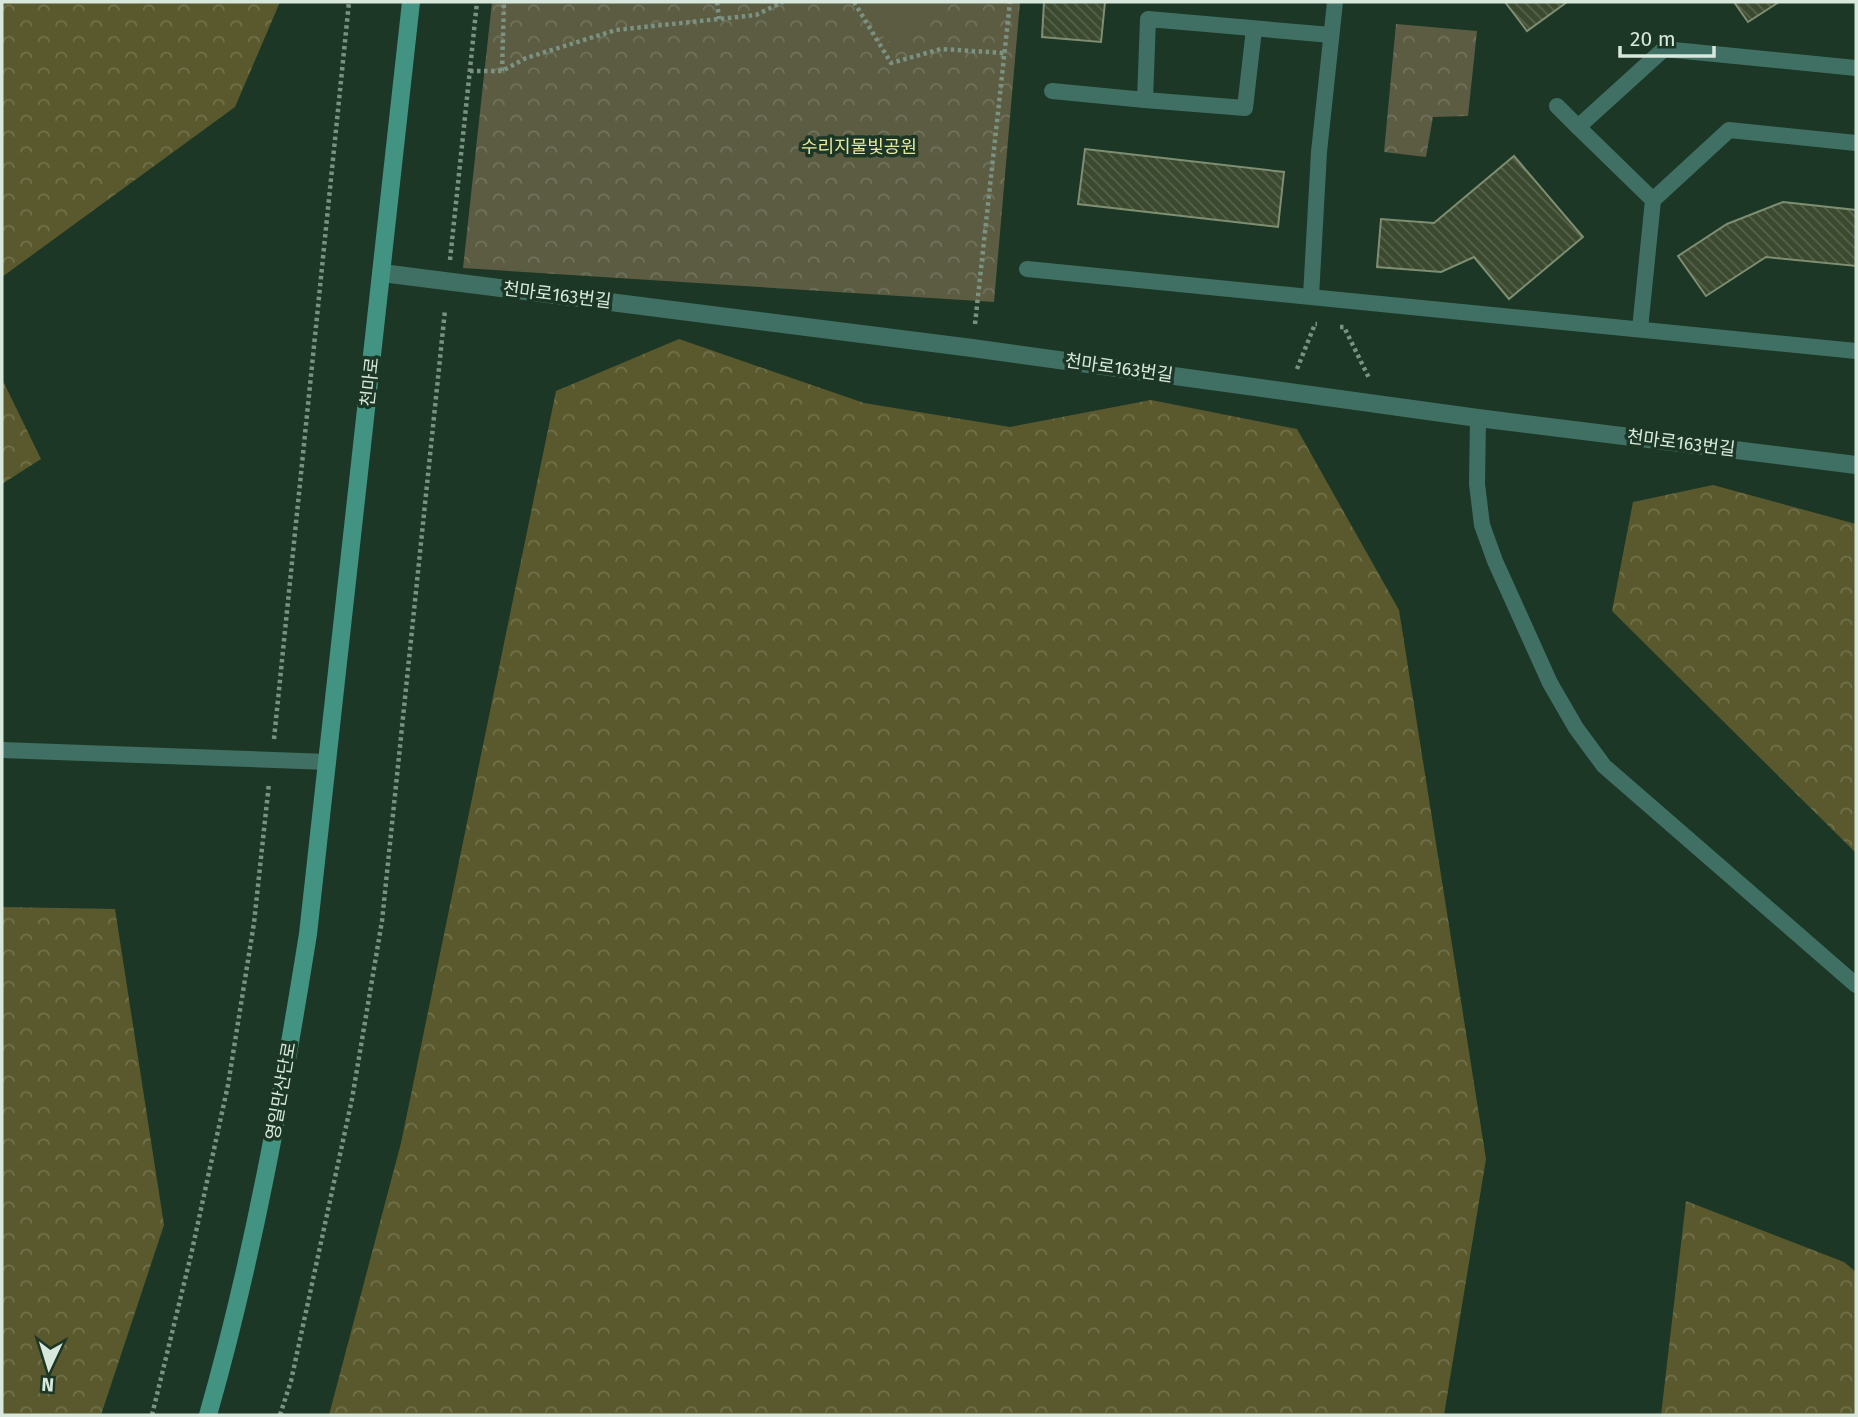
<svg xmlns="http://www.w3.org/2000/svg" width="1858" height="1417" font-family="'Fira Sans','Noto Sans KR',sans-serif">
<defs>
<pattern id="forest-crowns" width="20" height="18" patternUnits="userSpaceOnUse" patternTransform="scale(1.75)"><rect width="20" height="18" fill="#5a592d"/><path d="M2 6a3 3 0 1 1 6 0M12 15a3 3 0 1 1 6 0" fill="none" stroke="#71714b"/></pattern>
<pattern id="park-crowns" width="20" height="18" patternUnits="userSpaceOnUse" patternTransform="scale(1.75)"><rect width="20" height="18" fill="#5b5c42"/><path d="M2 6a3 3 0 1 1 6 0M12 15a3 3 0 1 1 6 0" fill="none" stroke="#72735d"/></pattern>
<pattern id="building-back-hatch" width="6" height="6" patternUnits="userSpaceOnUse" patternTransform="scale(1.75)"><rect width="6" height="6" fill="#3b492f"/><path d="M-1 5l2 2M0 0l6 6M5-1l2 2" fill="none" stroke="#57634d"/></pattern>
</defs>
<rect width="100%" height="100%" fill="#1c3725"/>
<g fill="url(#forest-crowns)">
<polygon points="2,2 280,2 235,107 2,277"/>
<polygon points="679,339 864,403 1010,427 1151,400 1297,429 1399,610 1486,1159 1444,1415 329,1415 401,1143 556,391"/>
<polygon points="2,379 41,459 2,484"/>
<polygon points="1713,485 1856,524 1856,853 1612,611 1633,502"/>
<polygon points="2,907 115,909 164,1225 101,1415 2,1415"/>
<polygon points="1686,1201 1844,1262 1856,1272 1856,1415 1661,1415"/>
</g>
<g fill="url(#park-crowns)">
<polygon points="492,2 1020,2 994,302 463,268"/>
<polygon points="1396,24 1477,31 1468,116 1433,117 1426,157 1384,152"/>
</g>
<polygon fill="#5b5c42" points="863,2 922,2 933,22 887,42"/>
<g fill="url(#building-back-hatch)" stroke="#7e8e71" stroke-width="2">
<polygon points="1044,2 1105,2 1101,42 1042,37"/>
<polygon points="1505,2 1567,2 1527,31"/>
<polygon points="1734,2 1779,2 1748,22"/>
<polygon points="1085,149 1284,172 1278,227 1078,204"/>
<polygon points="1514,156 1583,237 1509,299 1474,257 1441,272 1377,267 1381,219 1434,223"/>
<polygon points="1783,202 1856,210 1856,266 1766,257 1706,296 1678,256 1727,224"/>
</g>
<g fill="none" stroke-linecap="round" stroke-linejoin="round">
<g stroke="#7b9182" stroke-width="4.5" stroke-dasharray="3.5 3.5" stroke-linecap="butt">
<polyline points="717,2 719,19"/>
<polyline points="854,2 891,63 941,49 1004,53"/>
<polyline points="470,71 502,71 526,58 616,30 756,15 783,2"/>
<polyline points="502,71 504,2"/>
<polyline points="450,260 477,2"/>
<polyline points="975,324 1010,2"/>
<polyline points="1340,327 1344,327 1369,378"/>
<polyline points="1297,369 1315,324 1317,324"/>
<polyline points="274,739 349,2"/>
<polyline points="152,1415 191,1255 228,1085 254,923 269,783"/>
<polyline points="280,1415 291,1381 352,1099 382,921 445,310"/>
</g>
<g stroke="#407064" stroke-width="16">
<polyline points="1052,91 1145,100 1148,19 1331,35"/>
<polyline points="1145,100 1245,108 1254,29"/>
<polyline points="1557,106 1578,127"/>
<polyline points="1653,200 1578,127 1664,49 1856,68"/>
<polyline points="1027,269 1856,351"/>
<polyline points="1311,296 1319,152 1335,2"/>
<polyline points="1640,329 1653,200 1729,130 1856,143"/>
<polyline points="1478,418 1477,484 1482,525 1495,561 1550,683 1576,728 1604,766 1856,985"/>
<polyline points="2,750 328,762"/>
</g>
<polyline stroke="#407064" stroke-width="18" points="382,273 972,348 1478,418 1856,465"/>
<path stroke="#429381" stroke-width="18" d="M208,1415C253,1258 282,1096 308,934L411,2"/>
</g>
<g text-anchor="middle" dominant-baseline="central" stroke-width="7" stroke-linejoin="round" paint-order="stroke">
<g font-size="18" fill="#e8e89e" stroke="#1c3725">
<text x="859" y="147">수리지물빛공원</text>
</g>
<g font-size="18" fill="#d8e8dc" stroke="#1c3725">
<text transform="translate(557 295) rotate(7)">천마로163번길</text>
<text transform="translate(1119 368) rotate(8)">천마로163번길</text>
<text transform="translate(370 382) rotate(-84)">천마로</text>
<text transform="translate(1681 443) rotate(7)">천마로163번길</text>
<text transform="translate(281 1091) rotate(-80)">영일만산단로</text>
</g>
</g>
<rect width="1858" height="1417" fill="none" stroke="#d8e8dc" stroke-width="7"/>
<g transform="translate(49 1368) rotate(184)" stroke="#1c3725" stroke-width="5" paint-order="stroke">
<path d="M0-5L12 26L0 18L-12 26Z" fill="#d8e8dc"/>
<text y="-10" font-size="19" font-weight="bold" text-anchor="middle" fill="#d8e8dc">N</text>
</g>
<path d="M1620 46v10h94v-10" fill="none" stroke="#d8e8dc" stroke-width="3.5"/>
<text x="1630" y="46" font-size="21" fill="#d8e8dc" stroke="#1c3725" stroke-width="5" paint-order="stroke">20 m</text>
</svg>
